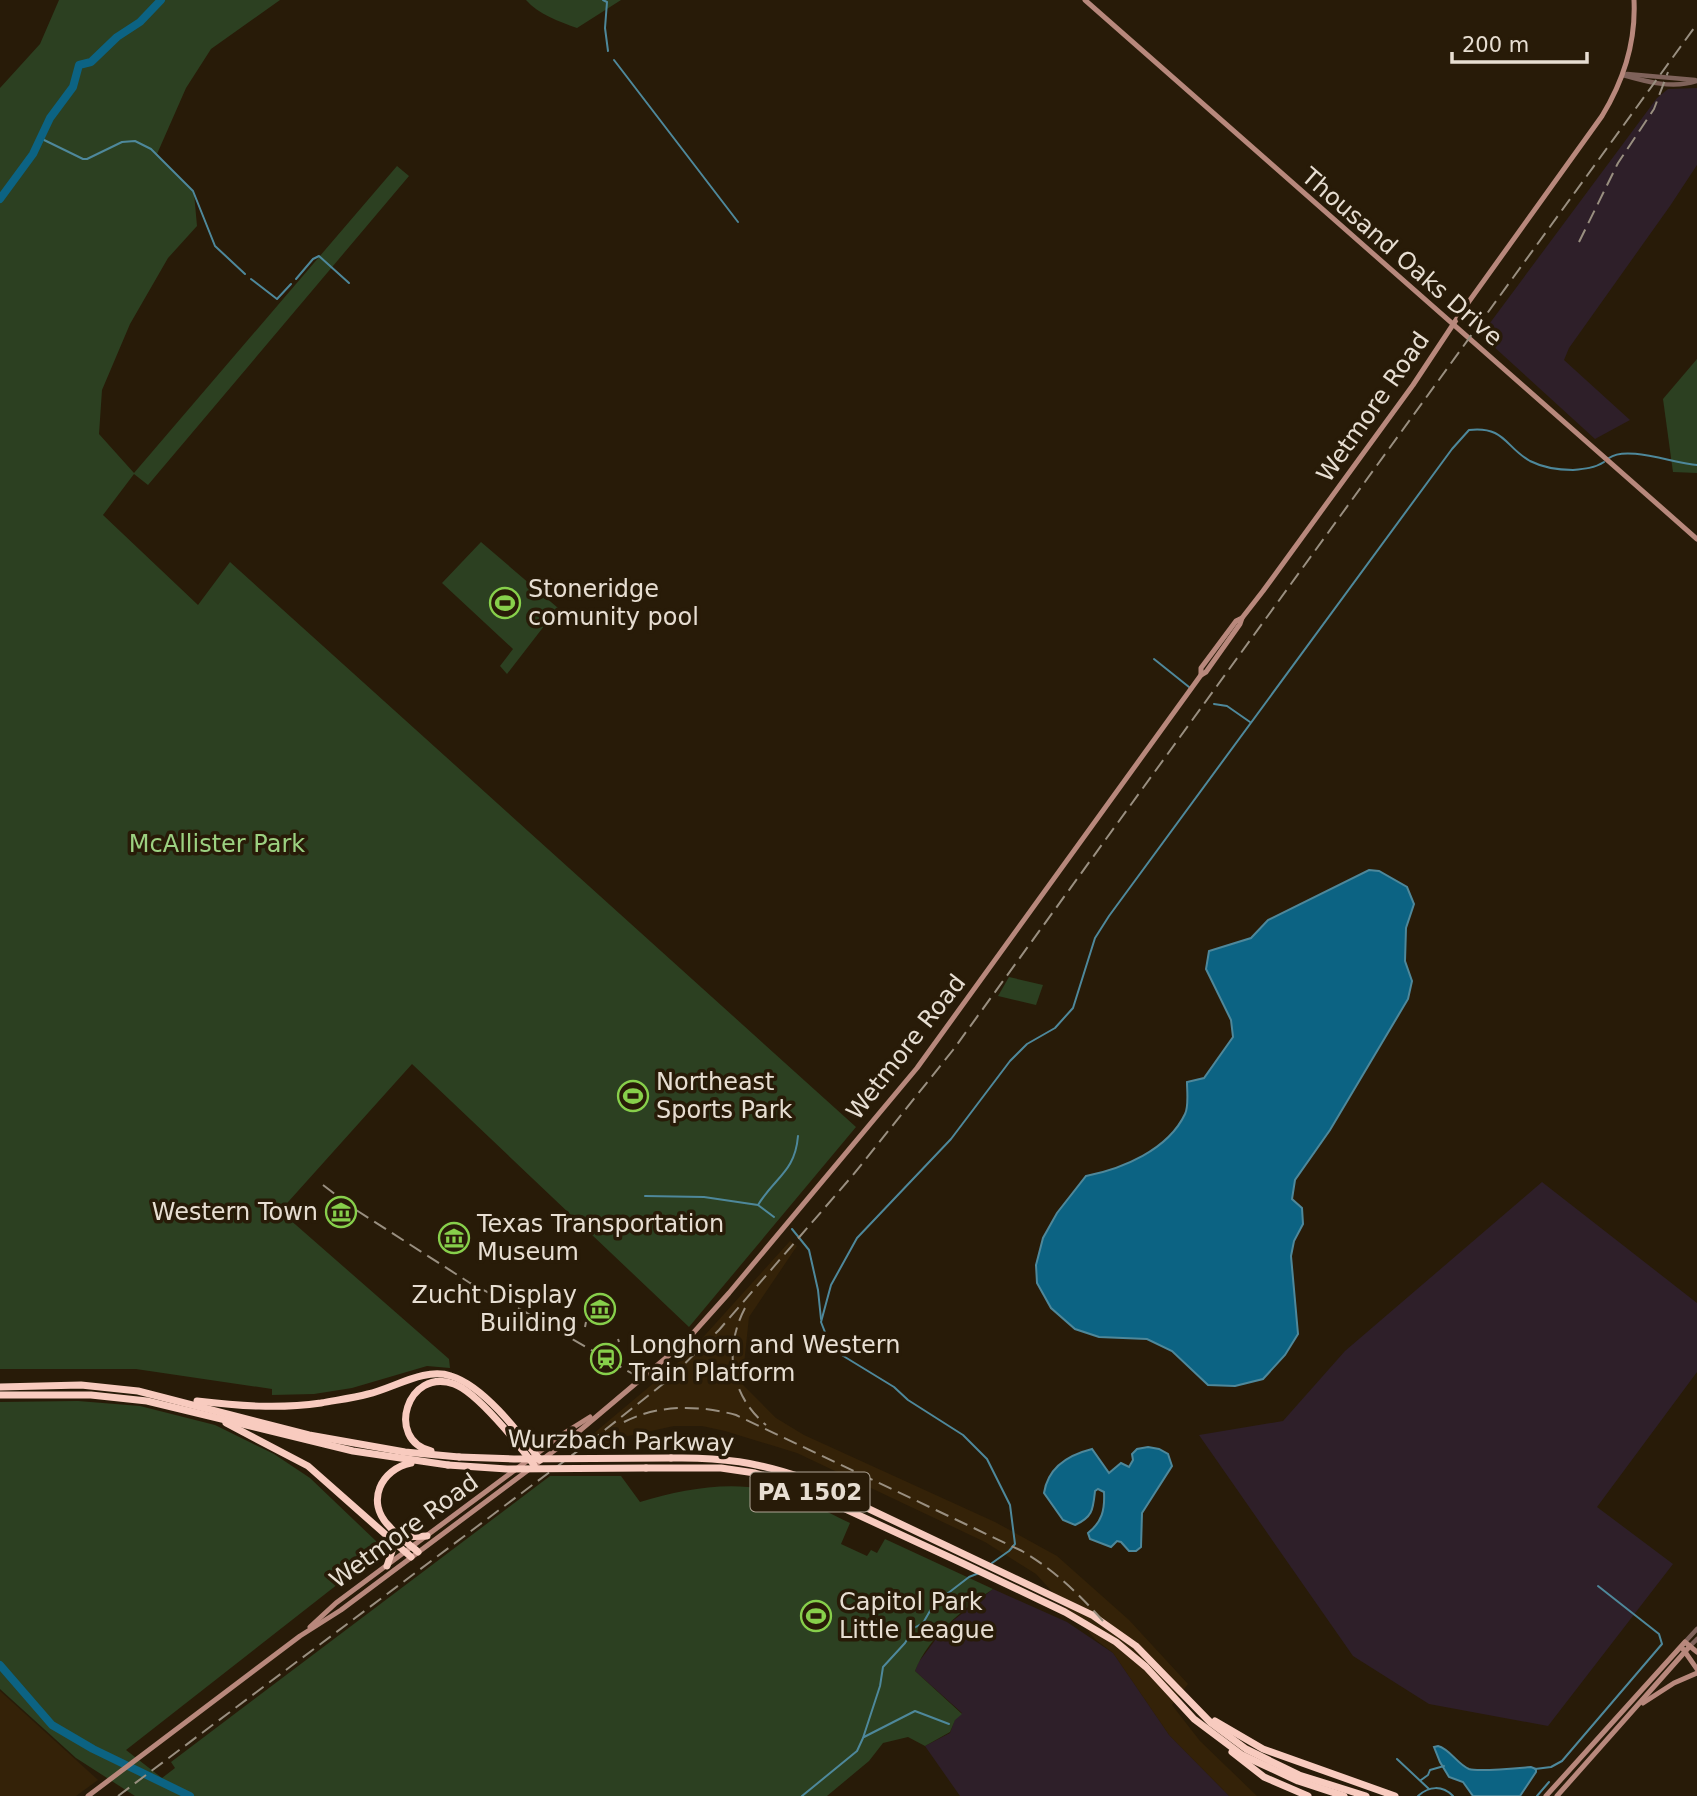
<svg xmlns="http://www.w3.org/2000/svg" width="1697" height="1796" font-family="'DejaVu Sans',sans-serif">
<rect width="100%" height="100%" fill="#281b08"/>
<g fill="#342208">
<polygon points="790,1241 797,1246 749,1317 742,1384 776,1418 804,1435 995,1522 1057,1556 1129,1620 1188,1684 1172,1705 1200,1741 1257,1796 1229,1796 1169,1735 1113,1653 1096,1640 1036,1574 985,1542 797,1453 725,1431 702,1426 674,1426 628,1436 588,1451 581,1444 687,1355"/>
<polygon points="0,1691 98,1780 76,1796 0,1796"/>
</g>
<g fill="#2e1f29">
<polygon points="1697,88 1697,165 1670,206 1569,348 1564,360 1630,420 1595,439 1481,335 1657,98 1668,89"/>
<polygon points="1542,1182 1697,1303 1697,1372 1597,1507 1673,1564 1548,1726 1429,1704 1353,1656 1199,1435 1283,1421 1345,1351"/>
<polygon points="993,1589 1067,1622 1113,1653 1169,1735 1229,1796 960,1796 925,1746 950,1733 955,1719 962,1713 915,1671 918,1663 945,1627"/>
</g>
<g fill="#2c4021">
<polygon points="59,0 280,0 211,49 186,88 157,154 194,193 197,226 168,258 130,324 102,390 99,434 134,473 397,166 409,176 148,485 134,474 103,515 198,605 230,562 856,1127 689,1327 412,1064 280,1211 449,1359 450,1368 427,1366 352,1388 314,1394 272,1395 272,1389 136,1369 0,1369 0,88 40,44"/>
<path d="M526,0H621L577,28C560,22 538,14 526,0Z"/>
<polygon points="1697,359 1697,473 1673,472 1663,399"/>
<polygon points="481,542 558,608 507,674 500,666 513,649 442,583"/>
<polygon points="1009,977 1043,985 1036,1005 998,996"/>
<path d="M78,1401L140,1406L215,1425L274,1454L310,1478L377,1542L375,1555L126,1750L162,1778L175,1768L171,1762L550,1476H621L640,1502C687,1488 736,1479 785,1494C807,1501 829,1513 850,1523L841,1544L867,1556L871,1550L877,1553L885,1539L993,1589C962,1610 929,1636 915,1671L962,1714L955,1720L950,1732L925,1746L908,1737L883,1743L869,1761L827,1796H135L76,1758L0,1689V1402Z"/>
</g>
<g fill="#0c6383" stroke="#4e889b" stroke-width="2">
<path d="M1369,870L1379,871L1407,887L1414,904L1406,928L1405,961L1412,981L1408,999L1330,1130L1295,1180L1292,1199L1302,1208L1303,1224L1294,1241L1291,1256L1298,1334L1285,1355L1263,1379L1235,1386L1208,1385L1172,1351L1147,1339L1099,1337L1075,1329L1051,1308L1037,1283L1036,1265L1043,1238L1057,1213L1086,1176C1122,1169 1168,1150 1185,1114C1189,1106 1187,1092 1187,1082L1204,1078L1233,1037L1231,1020L1206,969L1209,951L1251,938L1268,920Z"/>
<path d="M1148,1447L1159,1449L1168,1454L1172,1466L1142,1513L1141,1547L1136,1551H1129L1121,1542L1117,1541L1111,1547L1090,1539L1088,1533C1102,1522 1105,1510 1104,1492L1098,1489L1095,1491C1093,1509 1093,1517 1075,1525L1063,1520L1044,1493C1048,1467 1068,1455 1092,1449L1109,1473L1121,1463L1129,1467L1133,1460L1132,1454L1137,1449Z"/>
<path d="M1438,1746C1450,1749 1457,1764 1469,1769C1477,1772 1522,1768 1531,1767L1536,1769V1772L1520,1796H1473L1463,1782L1449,1777L1440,1762L1434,1747Z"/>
</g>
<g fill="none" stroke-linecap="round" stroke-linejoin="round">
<g stroke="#4e889b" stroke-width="2">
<polyline points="603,0 607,2 605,28 608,51"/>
<polyline points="614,60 738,222"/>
<polyline points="40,138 83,159 87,159 122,142 135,141 151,149 193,191 215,246 245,274"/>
<polyline points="251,279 277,299 291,284"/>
<polyline points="296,279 313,259 319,256 349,283"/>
<path d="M1609,458C1627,445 1675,464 1697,465"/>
<polyline points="1154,659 1189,687"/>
<polyline points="1214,704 1227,706 1250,722"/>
<polyline points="645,1196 704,1197 758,1205 774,1217"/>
<path d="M758,1205C775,1177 795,1172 798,1136"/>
<polyline points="792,1229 809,1250 818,1290 821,1319"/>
<path d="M992,1563L1009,1551L1015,1544L1010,1505L987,1459L963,1435L908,1400L894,1387L840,1354L830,1345L821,1322L831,1285L857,1238L951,1139L1010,1061L1027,1044L1055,1028L1073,1008L1095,938L1109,916L1452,449L1469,430C1505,426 1505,447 1530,461C1544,468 1558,470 1573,470C1584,469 1595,468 1604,462"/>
<polyline points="864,1737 915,1711 949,1724"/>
<polyline points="1397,1759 1429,1789"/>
<polyline points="1535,1769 1551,1767 1562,1761 1662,1644 1659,1634 1598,1586"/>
<polyline points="1421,1780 1428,1775 1430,1770 1444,1766"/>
<polyline points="802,1796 857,1751 863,1738 880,1686 883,1667 905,1643 914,1628 923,1623 934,1604 969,1577 979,1573"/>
<path d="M1418,1796C1429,1786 1442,1785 1453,1796"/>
<polyline points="1537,1796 1549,1782"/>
</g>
<g stroke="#0c6383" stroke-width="8">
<polyline points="0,199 33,154 50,118 73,87 79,65 91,62 117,37 140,22 161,0"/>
<polyline points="0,1665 52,1725 93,1749 190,1796"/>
</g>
<g stroke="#7f625a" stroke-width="4.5">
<polyline points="1627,74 1695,80"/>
<path d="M1623,75C1647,82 1673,89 1697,81"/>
<polyline points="1685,1642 1697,1629"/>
<polyline points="1690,1646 1697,1639"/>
</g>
<g stroke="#b8887c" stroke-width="5">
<polyline points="1085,0 1697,539"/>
<path d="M1201,675V668L1236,621L1242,618L1263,591L1413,385L1460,314L1602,116C1624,80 1636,42 1634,0"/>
<polyline points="310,1627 336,1603 566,1432 590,1417"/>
<polyline points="1683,1649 1697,1669"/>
<polyline points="1643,1703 1674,1683 1697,1673"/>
<polyline points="88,1796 300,1636 341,1610 571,1438 686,1341 729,1293 917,1068 1201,675 1206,672 1240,624 1242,618"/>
<polyline points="1546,1796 1685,1642 1697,1652"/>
<polyline points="1557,1796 1690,1646"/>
</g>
<g stroke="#f8cbbf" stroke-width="7">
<polyline points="0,1387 81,1385 138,1391 309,1435 405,1452 459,1457"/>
<polyline points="0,1395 91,1395 147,1401 353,1451 448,1465"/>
<path d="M197,1401C239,1406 279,1409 321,1403C337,1400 353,1398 368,1394C394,1388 425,1367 451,1376C484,1386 520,1434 540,1460"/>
<polyline points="226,1423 308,1466 411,1557"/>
<polyline points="530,1446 549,1445"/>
<path d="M431,1451C385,1440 407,1367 454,1384C477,1392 519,1445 534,1465"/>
<path d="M671,1458C721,1457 758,1462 806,1479L1092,1615L1136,1646L1211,1723L1246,1749L1299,1775L1366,1796"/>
<path d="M411,1463C381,1469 365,1502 389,1526C397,1536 409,1544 418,1552"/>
<polyline points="646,1468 721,1468 755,1473 787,1482 962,1563 1065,1612 1116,1642 1146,1667 1194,1719 1242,1755 1298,1781 1344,1796"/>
<polyline points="403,1537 427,1536"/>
<polyline points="387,1566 392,1551 389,1537"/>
<polyline points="1215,1721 1263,1749 1395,1796"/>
<polyline points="1232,1752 1264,1777 1308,1796"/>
</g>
<g stroke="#998f80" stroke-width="2" stroke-dasharray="14 7" stroke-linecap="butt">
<polyline points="1579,242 1618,163 1654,109 1668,72"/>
<polyline points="323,1185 353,1208 470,1283 527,1313 633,1374"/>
<path d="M745,1308C724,1348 729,1394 766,1425"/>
<polyline points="585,1327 586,1322"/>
<polyline points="618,1339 619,1342"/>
<path d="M624,1422C659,1404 699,1405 736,1415L1022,1551C1054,1570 1078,1593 1103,1621"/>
<polyline points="118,1796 591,1441 668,1380 719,1330 853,1175 953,1050 1697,24"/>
</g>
<g stroke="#f8cbbf" stroke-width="7">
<polyline points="459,1457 514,1459 671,1458"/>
<polyline points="448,1465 507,1469 646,1468"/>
</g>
</g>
<defs>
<g id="stadium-ring" transform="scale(1.575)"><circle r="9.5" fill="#281b08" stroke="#87cf4b" stroke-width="1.5"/><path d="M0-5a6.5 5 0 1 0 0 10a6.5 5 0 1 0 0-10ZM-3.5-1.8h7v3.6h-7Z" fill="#87cf4b"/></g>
<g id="museum-ring" transform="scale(1.575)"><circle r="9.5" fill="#281b08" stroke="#87cf4b" stroke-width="1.5"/><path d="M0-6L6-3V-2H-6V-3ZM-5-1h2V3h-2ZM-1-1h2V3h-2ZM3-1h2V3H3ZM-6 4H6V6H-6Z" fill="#87cf4b"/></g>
<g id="station-ring" transform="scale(1.575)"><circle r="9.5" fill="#281b08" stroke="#87cf4b" stroke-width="1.5"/><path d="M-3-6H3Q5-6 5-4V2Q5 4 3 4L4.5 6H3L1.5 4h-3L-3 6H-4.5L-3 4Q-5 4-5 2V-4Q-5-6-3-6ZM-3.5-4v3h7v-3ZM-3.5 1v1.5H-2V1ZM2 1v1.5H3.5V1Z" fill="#87cf4b"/></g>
</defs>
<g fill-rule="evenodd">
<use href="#stadium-ring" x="505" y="603"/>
<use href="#stadium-ring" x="633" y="1096"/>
<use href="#museum-ring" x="341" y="1212"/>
<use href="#museum-ring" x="454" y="1238"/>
<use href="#museum-ring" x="600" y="1309"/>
<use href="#station-ring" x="606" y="1359"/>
<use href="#stadium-ring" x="816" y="1616"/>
</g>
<g text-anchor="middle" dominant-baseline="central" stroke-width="7" stroke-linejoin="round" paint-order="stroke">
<rect fill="#281b08" stroke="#aea495" stroke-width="2" x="750.5" y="1472.5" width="119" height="39" rx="5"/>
<g font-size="23" font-weight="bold" fill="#e7ded2">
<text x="810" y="1492">PA 1502</text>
</g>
<g font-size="24" fill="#e7ded2" stroke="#281b08">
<text transform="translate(1402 257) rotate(41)">Thousand Oaks Drive</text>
<text transform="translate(1373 407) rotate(-55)">Wetmore Road</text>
<text transform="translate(906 1047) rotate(-52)">Wetmore Road</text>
<text transform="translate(621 1441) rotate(1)">Wurzbach Parkway</text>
<text transform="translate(404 1531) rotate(-36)">Wetmore Road</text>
</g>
<g font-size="24" fill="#e7ded2" stroke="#281b08" text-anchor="start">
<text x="528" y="589">Stoneridge<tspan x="528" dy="28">comunity pool</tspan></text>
<text x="656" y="1082">Northeast<tspan x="656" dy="28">Sports Park</tspan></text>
<text x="318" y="1212" text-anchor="end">Western Town</text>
<text x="477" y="1224">Texas Transportation<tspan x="477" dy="28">Museum</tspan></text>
<text x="577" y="1295" text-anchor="end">Zucht Display<tspan x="577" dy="28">Building</tspan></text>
<text x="629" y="1345">Longhorn and Western<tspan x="629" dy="28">Train Platform</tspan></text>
<text x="839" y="1602">Capitol Park<tspan x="839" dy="28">Little League</tspan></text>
</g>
<g font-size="24" fill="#9cd181" stroke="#281b08">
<text x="217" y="844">McAllister Park</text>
</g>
</g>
<path d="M1452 52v10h135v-10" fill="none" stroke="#e7ded2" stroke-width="3.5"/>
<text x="1462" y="52" font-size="21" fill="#e7ded2" stroke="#281b08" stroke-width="5" paint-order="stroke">200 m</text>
</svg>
